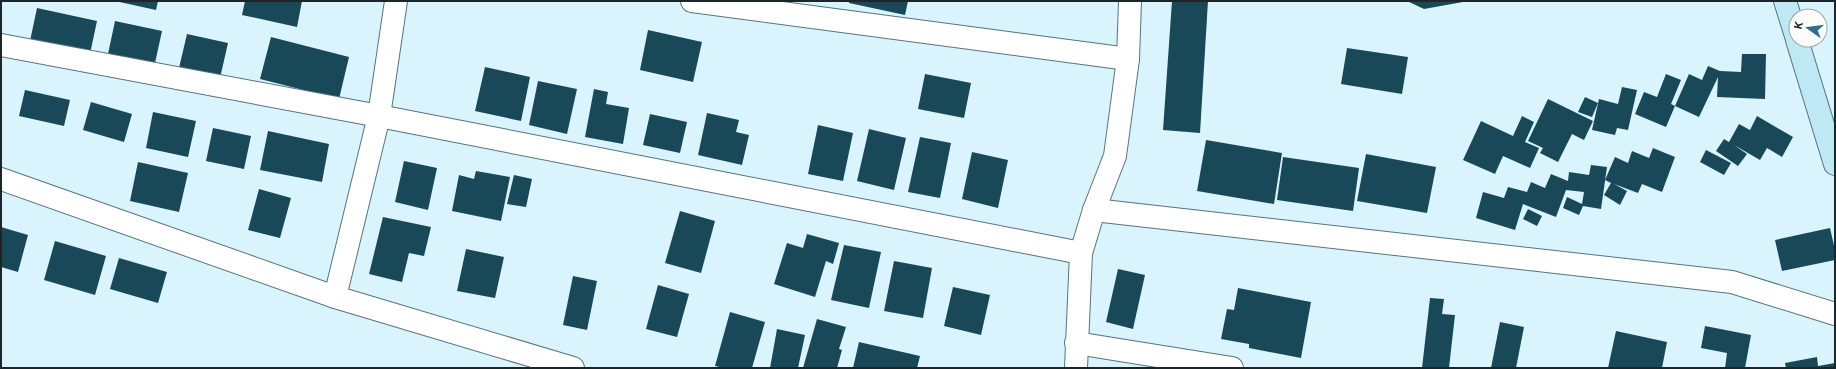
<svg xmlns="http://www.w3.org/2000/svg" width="1836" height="369" font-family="'Open Sans',sans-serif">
<rect width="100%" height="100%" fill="#daf4fd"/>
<g fill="#194959">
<polygon points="115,1 158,1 156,10"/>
<polygon points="245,1 302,1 297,27 242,15"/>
<polygon points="849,1 908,1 905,15 849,3"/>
<polygon points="1172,1 1208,1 1200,133 1163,130"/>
<polygon points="1407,1 1463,1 1463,2 1424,9"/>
<polygon points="37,8 97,21 90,54 30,41"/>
<polygon points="115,21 162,31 155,63 108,54"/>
<polygon points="648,30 702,42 693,82 640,70"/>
<polygon points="187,34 228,43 220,78 179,68"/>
<polygon points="271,37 349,57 339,99 260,79"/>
<polygon points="1347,48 1408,57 1402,94 1341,84"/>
<polygon points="1742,54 1766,54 1765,99 1717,97 1718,77 1699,117 1675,106 1666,127 1635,114 1644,92 1657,97 1666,74 1681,80 1671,104 1675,106 1689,74 1702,80 1708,66 1720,71 1741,72"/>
<polygon points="485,67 530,77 521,121 475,111"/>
<polygon points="925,74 971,83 964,118 918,109"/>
<polygon points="538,81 577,89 567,134 529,125"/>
<polygon points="1622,87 1637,90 1628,130 1617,128 1615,135 1592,130 1599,99 1618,104"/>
<polygon points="594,89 608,92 606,104 629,108 623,144 585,137"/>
<polygon points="25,90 70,100 64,126 19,116"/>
<polygon points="1585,97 1598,103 1592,117 1578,112"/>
<polygon points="1548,99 1593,121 1584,140 1572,134 1558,162 1540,153 1543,148 1528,141"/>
<polygon points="91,102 132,114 124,142 83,130"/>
<polygon points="153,112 196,121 188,157 146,148"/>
<polygon points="707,113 739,120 736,132 749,135 742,165 698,155"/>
<polygon points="650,114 687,122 680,153 643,145"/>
<polygon points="1522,116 1534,122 1525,142 1539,148 1530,168 1503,156 1495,174 1463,160 1481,121 1513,136"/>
<polygon points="1757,116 1793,137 1782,157 1767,148 1760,160 1734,145 1747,154 1738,166 1716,151 1724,139 1729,142 1739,124 1750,130"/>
<polygon points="818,125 853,133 843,181 808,174"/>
<polygon points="213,128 251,136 244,169 206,161"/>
<polygon points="869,129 906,138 894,190 857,181"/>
<polygon points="268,131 329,144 322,182 260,170"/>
<polygon points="920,137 951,143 940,198 908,192"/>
<polygon points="1206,140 1282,153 1274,204 1197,191"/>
<polygon points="1653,148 1675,157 1662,192 1642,184 1638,193 1614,184 1627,191 1620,205 1604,195 1611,183 1605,180 1615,157 1628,163 1632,151 1649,158"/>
<polygon points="1706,150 1731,163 1724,175 1700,162"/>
<polygon points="972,152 1008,160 998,208 962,199"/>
<polygon points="1366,154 1436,167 1427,213 1357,201"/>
<polygon points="1283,157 1359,168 1353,211 1277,200"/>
<polygon points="404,161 437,168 428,210 395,202"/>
<polygon points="138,162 188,173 179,212 130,201"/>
<polygon points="1591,165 1607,167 1601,209 1583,206 1579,215 1563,208 1567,197 1582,204 1584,192 1566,190 1556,217 1523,204 1515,230 1476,218 1483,192 1504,198 1508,187 1527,192 1531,182 1545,188 1551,174 1568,181 1569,172 1589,175"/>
<polygon points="476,171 510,177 501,221 452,211 459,175 474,179"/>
<polygon points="514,175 532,179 526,207 507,204"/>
<polygon points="259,189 291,198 280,238 248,230"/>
<polygon points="1528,209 1542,216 1537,226 1523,219"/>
<polygon points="680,211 715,221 701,273 665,263"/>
<polygon points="383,217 431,227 424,256 409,253 402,282 369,274"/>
<polygon points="1,227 28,235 18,272 1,267"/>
<polygon points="1830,228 1835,250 1835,260 1782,271 1775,240"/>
<polygon points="807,234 839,243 833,264 826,261 815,297 774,284 787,243 803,248"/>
<polygon points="55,241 106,256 95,295 44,280"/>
<polygon points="844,245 881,252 869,308 831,300"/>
<polygon points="466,249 504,257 495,298 457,291"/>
<polygon points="119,258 167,272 158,303 110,289"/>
<polygon points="894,261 932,268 923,318 884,311"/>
<polygon points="1118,269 1145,275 1133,329 1106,322"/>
<polygon points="573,276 597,281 587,330 563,325"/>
<polygon points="658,285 689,294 677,337 646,329"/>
<polygon points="953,287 990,295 981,335 944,326"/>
<polygon points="1238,288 1311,302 1301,358 1249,348 1249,344 1221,339 1227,309 1234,310"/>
<polygon points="1430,298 1444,299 1442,314 1455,315 1449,368 1422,368"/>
<polygon points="730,312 765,322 752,368 724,368 715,366"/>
<polygon points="817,319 846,327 839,349 842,350 837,368 803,368"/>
<polygon points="1500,322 1524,327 1516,368 1491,368"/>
<polygon points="1705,326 1751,335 1745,368 1725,368 1727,353 1701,348"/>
<polygon points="777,329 805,335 798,368 770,368"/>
<polygon points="1616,331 1667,342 1662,368 1608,368"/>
<polygon points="859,342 920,356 917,368 853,368"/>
<polygon points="1817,357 1818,366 1835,363 1835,368 1786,368 1785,363"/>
</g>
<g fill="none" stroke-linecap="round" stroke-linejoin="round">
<g stroke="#57737e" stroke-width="24">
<g id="street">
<polyline points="692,1 1128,59"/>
<polyline points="1,45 379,116 1081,253"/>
<polyline points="1,179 335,297 573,368"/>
<polyline points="1094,210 1732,282 1835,314"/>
<polyline points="335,297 379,116 396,1"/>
<polyline points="1076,343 1232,368"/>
<polyline points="1076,368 1081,253 1094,210 1115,156 1128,59 1130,1"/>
</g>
</g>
<g stroke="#57737e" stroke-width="24">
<g id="secondary">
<polyline points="1785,1 1796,36"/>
<polyline points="1797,40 1835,164"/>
</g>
</g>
<use href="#street" stroke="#fff" stroke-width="22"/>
<use href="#secondary" stroke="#bee8f4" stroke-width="22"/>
</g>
<rect width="1836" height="369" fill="none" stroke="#1a262a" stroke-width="4"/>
<g transform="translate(1808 28) rotate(284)"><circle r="19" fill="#fcfcfc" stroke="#a2a6a8"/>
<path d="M0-3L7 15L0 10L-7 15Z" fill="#317085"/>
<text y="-6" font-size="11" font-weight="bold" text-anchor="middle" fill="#1a262a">K</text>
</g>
</svg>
